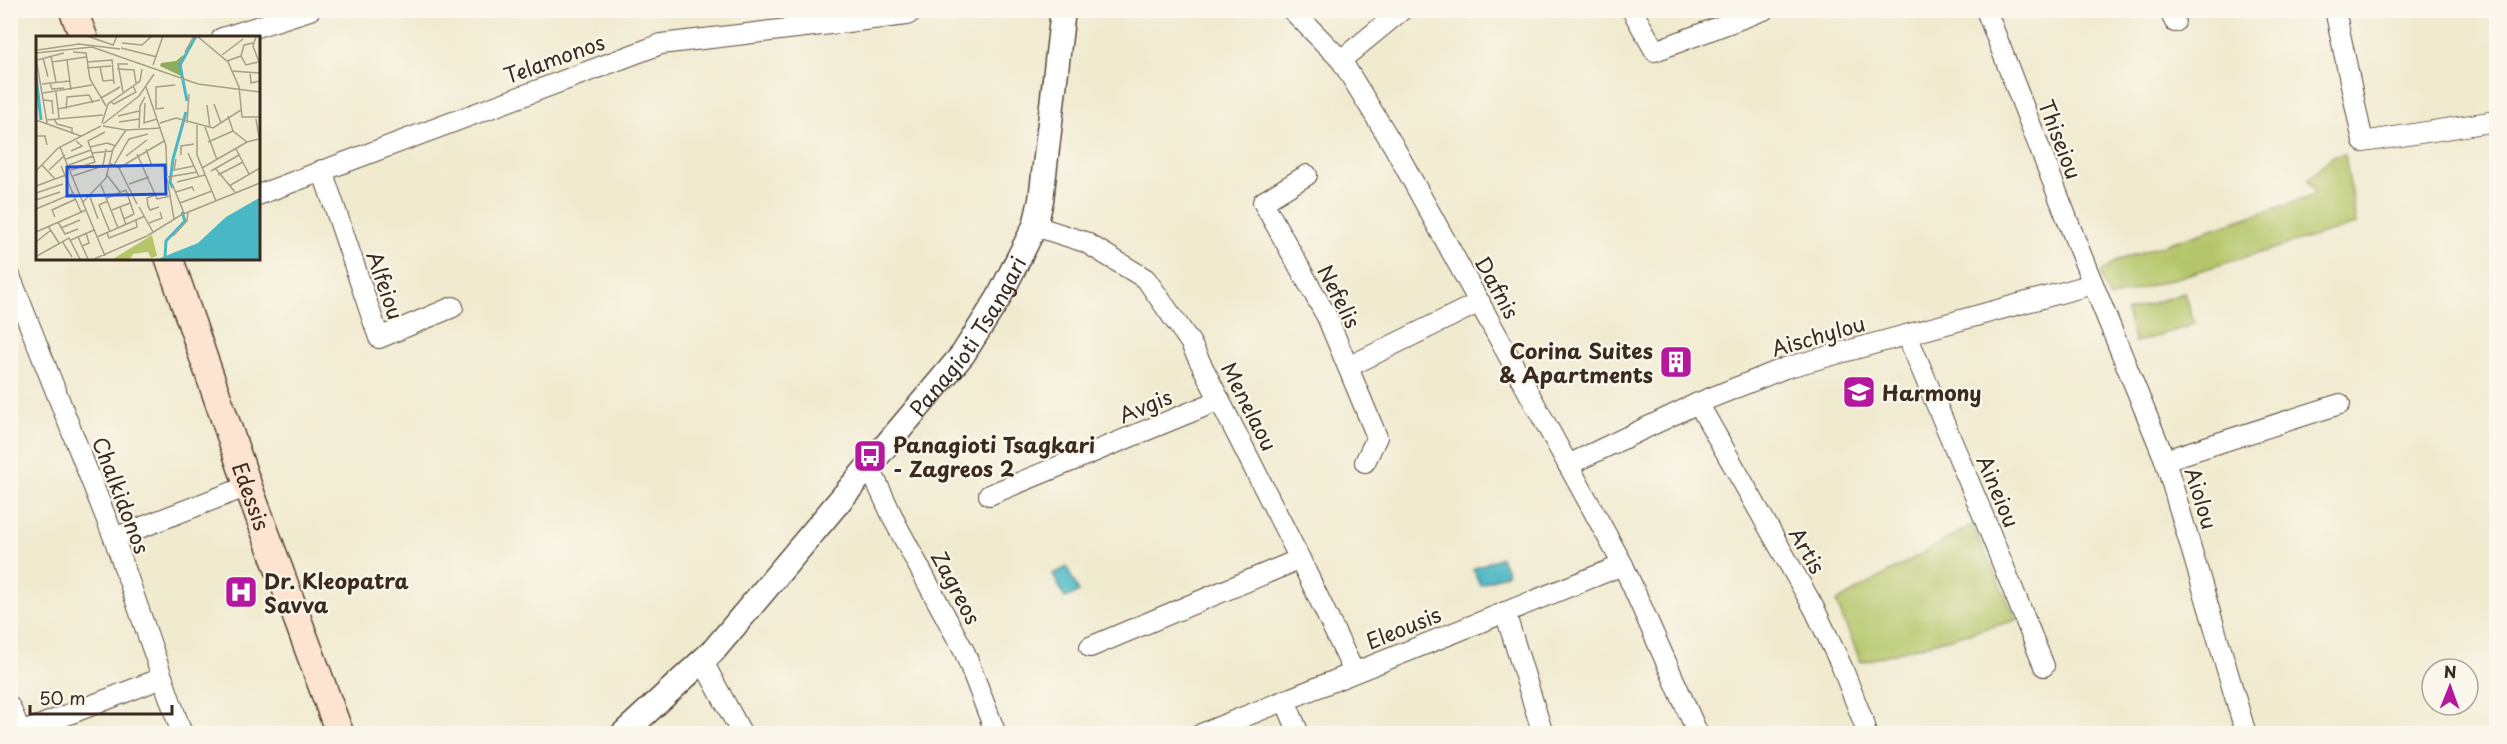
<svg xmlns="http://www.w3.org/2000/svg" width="2507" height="744" font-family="'Playpen Sans',sans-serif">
<rect width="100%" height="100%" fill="#fbf7ec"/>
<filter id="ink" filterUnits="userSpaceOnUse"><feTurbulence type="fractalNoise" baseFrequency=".0167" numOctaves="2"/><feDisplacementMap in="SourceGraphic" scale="12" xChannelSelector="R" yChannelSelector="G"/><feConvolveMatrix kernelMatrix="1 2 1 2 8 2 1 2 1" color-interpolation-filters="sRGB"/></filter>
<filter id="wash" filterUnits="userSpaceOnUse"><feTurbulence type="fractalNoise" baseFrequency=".008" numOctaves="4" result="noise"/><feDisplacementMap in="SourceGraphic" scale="24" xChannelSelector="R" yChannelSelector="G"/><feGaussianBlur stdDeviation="1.35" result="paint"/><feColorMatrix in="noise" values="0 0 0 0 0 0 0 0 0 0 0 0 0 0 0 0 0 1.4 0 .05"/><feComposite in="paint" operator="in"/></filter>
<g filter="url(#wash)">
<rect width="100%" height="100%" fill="#f0eacf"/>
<g fill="#b4c669" stroke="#787844" stroke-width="1.5">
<polygon points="2345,154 2356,224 2109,298 2100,273 2118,260 2307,198 2315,192 2308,180 2331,157"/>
<polygon points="2184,293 2195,324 2135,343 2126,312"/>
<polygon points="1972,525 2017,620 1861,662 1836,602"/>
</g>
<g fill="#4ab7c5" stroke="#427072" stroke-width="1.5">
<polygon points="1501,557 1508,573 1480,585 1473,569"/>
<polygon points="1067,567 1079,592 1065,598 1053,574"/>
</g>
</g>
<g filter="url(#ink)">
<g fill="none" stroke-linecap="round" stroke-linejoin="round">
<g stroke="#564739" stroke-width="22">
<g id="minor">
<polyline points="1292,10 1341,60 1393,145 1623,565 1698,734"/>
<polyline points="1632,10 1655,51 1764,10"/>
<polyline points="1986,10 2080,252 2165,460 2246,734"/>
<polyline points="2169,10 2175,22"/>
<polyline points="2335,10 2363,142 2496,121"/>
<polyline points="222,38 310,10"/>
<polyline points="1341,60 1402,10"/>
<polyline points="322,170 379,338 453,307"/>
<polyline points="1307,175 1263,202 1327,317 1377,437 1365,462"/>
<polyline points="258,195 661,44 907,15 914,10"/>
<polyline points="1035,226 1085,242 1146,279 1190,342 1300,559 1354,672"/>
<polyline points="10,276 114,538 182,734"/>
<polyline points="1907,335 1980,508 2044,666"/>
<polyline points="1348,367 1480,302"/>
<polyline points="1698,403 1814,608 1842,667 1865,726"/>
<polyline points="2165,460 2340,404"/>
<polyline points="1568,465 1698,403 1785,368 2093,284"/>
<polyline points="869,466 896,524 965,653 996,734"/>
<polyline points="989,495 1220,400"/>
<polyline points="114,538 248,486"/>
<polyline points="1505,612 1543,734"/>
<polyline points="1090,647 1300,559"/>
<polyline points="702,660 742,734"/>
<polyline points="1285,700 1299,734"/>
<polyline points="10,707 21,733"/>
<polyline points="18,734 162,678"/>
<polyline points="1201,734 1623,565"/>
</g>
</g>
<g stroke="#564739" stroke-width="27">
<g id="tertiary">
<path id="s1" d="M623,734L714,650L963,354L998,299L1035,226L1041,200L1063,10"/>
</g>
</g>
<g stroke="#564739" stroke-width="30">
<g id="secondary">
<polyline points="73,10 84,38"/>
<path id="s2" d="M169,258L248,486L340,734"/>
</g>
</g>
<use href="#minor" stroke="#fff" stroke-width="20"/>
<use href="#tertiary" stroke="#fff" stroke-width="24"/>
<use href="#secondary" stroke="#fde4d0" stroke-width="27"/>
</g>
</g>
<defs>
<g id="building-square" transform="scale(1.725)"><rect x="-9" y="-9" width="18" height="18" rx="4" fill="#b5179e" stroke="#fbf7ec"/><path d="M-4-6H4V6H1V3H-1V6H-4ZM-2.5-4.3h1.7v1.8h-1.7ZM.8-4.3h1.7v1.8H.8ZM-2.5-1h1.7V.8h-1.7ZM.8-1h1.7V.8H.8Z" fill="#fff"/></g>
<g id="school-square" transform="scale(1.725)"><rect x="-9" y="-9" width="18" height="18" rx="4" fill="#b5179e" stroke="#fbf7ec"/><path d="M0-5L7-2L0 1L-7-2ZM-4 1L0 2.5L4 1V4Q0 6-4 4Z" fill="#fff"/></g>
<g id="bus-square" transform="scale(1.725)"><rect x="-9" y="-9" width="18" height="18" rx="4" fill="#b5179e" stroke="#fbf7ec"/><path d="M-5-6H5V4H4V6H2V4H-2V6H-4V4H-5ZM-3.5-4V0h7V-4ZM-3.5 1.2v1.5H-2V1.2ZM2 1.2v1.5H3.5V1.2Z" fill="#fff"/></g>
<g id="hospital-square" transform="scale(1.725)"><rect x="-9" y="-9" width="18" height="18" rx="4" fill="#b5179e" stroke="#fbf7ec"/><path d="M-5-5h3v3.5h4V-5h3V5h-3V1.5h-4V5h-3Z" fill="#fff"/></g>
</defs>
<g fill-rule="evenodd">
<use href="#building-square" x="1676" y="362"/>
<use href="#school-square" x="1859" y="392"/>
<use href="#bus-square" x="870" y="456"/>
<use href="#hospital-square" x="241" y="592"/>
</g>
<g text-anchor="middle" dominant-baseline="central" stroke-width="4.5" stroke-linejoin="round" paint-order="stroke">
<g font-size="21" fill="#3b2a1e" stroke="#fbf7ec">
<text transform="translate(554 58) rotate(-20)">Telamonos</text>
<text transform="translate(2061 139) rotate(69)">Thiseiou</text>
<text transform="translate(386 285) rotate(71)">Alfeiou</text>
<text transform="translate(1498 287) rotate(61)">Dafnis</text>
<text transform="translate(1340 296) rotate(63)">Nefelis</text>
<text stroke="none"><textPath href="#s1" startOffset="528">Panagioti Tsangari</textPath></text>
<text transform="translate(1818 335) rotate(-16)">Aischylou</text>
<text transform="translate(1145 405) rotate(-22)">Avgis</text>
<text transform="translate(1250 406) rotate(63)">Menelaou</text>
<text transform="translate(1999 491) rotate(67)">Aineiou</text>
<text transform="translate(122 495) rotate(69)">Chalkidonos</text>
<text stroke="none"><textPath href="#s2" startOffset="252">Edessis</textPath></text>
<text transform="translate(2202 498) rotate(73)">Aiolou</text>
<text transform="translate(1808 550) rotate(60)">Artis</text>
<text transform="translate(957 587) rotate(62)">Zagreos</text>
<text transform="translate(1403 627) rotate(-22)">Eleousis</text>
</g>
<g font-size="21" font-weight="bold" fill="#3b2a1e" stroke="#fbf7ec" text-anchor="start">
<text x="1653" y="350" text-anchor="end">Corina Suites<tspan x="1653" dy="24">&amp; Apartments</tspan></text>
<text x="1882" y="392">Harmony</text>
<text x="893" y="444">Panagioti Tsagkari<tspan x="893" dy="24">- Zagreos 2</tspan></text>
<text x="264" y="580">Dr. Kleopatra<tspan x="264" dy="24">Savva</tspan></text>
</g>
</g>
<g transform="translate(36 36)">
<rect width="224" height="224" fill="#f0eacf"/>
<path d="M116,199L121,220L115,222L112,216L97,218L94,223H77Z" fill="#b4c669"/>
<path d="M147,19L145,40L124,30L125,27L140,25Z" fill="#8fab5d"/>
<path d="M223,162V223H122L162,207L190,181Z" fill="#4ab7c5"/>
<path fill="none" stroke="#4ab7c5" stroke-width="3" d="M0,40L5,84M151,65L144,29L160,0M137,152L134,146L137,123L150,76M129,221L130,205L149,185L146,176"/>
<path fill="none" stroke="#a89d88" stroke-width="1.5" d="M51,0L77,9L81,0M161,0L192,26L203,51L206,81H224M220,1L217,10L223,26M86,7L106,9L116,0M85,12L121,21M2,14L43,8L84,13M37,16L50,17L54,43L70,70M149,16L158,0M0,17L56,11L162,48L224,56M186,19L207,3M15,20L20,46M205,20L208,9L217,7M0,22L11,87M7,22L12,41M76,23L78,48M1,24L28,17M31,24L35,54M191,25L205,20L210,29L222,26M16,26L50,21M51,26L76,24M117,29L127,0M64,31L67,45L77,44M51,32L75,30M81,33L98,34L100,47M195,35L224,37M214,36L215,47L224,45M14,47L16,53L28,52M6,48L34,45M110,51L130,110L131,140M20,56L23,82M87,56L82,28H92M7,57L56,49M65,62L84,51M8,64L16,65L17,78M74,65L78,68L100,56L97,50M109,67L108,87L121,83M178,68L185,87M171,69L174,92M128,72L120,73V51L139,49M22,73L64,64M30,73L31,61L53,59L57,67M82,80L103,75M192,80L197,95L211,106M18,83L21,88L36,92V98M220,83L224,107M0,84L45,100M10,84L67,79M83,86L103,83M66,87L72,68L104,45L106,33M124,87L140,82L177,92L205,74M151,87L153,58M67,88L103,60L118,38M161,89V119L180,165M67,90L90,94L125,92M169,91L181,124M103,92L104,70L109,61M0,100H9L11,109M172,106L197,95M24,111L69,220M54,111L71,107L80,110M110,113L116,130M200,113L213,138M35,115L46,110L40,105M56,117L76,115M152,117L163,141M101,118L121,163L135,160M145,119V110L158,108M90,120L111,104M30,123L55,114M140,123L138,134L158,130M73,127L83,132L101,168M6,129L19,143M33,129L57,120M78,129L93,103L112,98M25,130L45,176M83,132L128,105M166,132L211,106L223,103M179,132L199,156M13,134L29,119M35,134L59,126L52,105L69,96M0,135L22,112L65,90M175,135L203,119M71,139L84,156M182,139L207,126M37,140L67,130L70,113M132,141L161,136M131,142L138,183M141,146L169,139M93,148L113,141M65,149L82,192M0,150L30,139M137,150L148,177M193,150L224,132M140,156L156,151L158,155M0,157L27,148M120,159L111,162L112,170L114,174L123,171M54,161L62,183M71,162L90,154M0,164L24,156M72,165L63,169L74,196M47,166L70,142L77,113L90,94M144,167L176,155M84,171L90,189M103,171L117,196M0,173L38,157M76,174L94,167M19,181L16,174L40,163M88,183L98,178L90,154M22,186L29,198L42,193M113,187L126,182L124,176M12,190L23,207M25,192L44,184M0,196L50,174M71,197L73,202L101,191L100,184M137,200L151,185L152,176M42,201L52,223M61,201L109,180M35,204L58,194M26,205L36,221M0,206L15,194M46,210L53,207L50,197M1,220L33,202L44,223M58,223L111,200L145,179L224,147"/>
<path fill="#1d4ed8" fill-opacity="0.15" stroke="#1d4ed8" stroke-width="3" d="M129,129L130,158L31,160V131Z"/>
<rect width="224" height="224" fill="none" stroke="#3b2a1e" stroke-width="3"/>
</g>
<rect width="2507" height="744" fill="none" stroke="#fbf7ec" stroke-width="36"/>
<g transform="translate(2450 687) rotate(1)"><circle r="28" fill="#fbf7ec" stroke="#aea59a" stroke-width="1.5"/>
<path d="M0-4.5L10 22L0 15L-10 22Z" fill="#b5179e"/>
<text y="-9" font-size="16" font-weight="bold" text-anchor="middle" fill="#3b2a1e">N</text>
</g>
<path d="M30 705v9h142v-9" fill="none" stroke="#3b2a1e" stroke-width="3"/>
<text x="39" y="705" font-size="18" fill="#3b2a1e" stroke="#fbf7ec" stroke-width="4.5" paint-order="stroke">50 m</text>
</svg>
